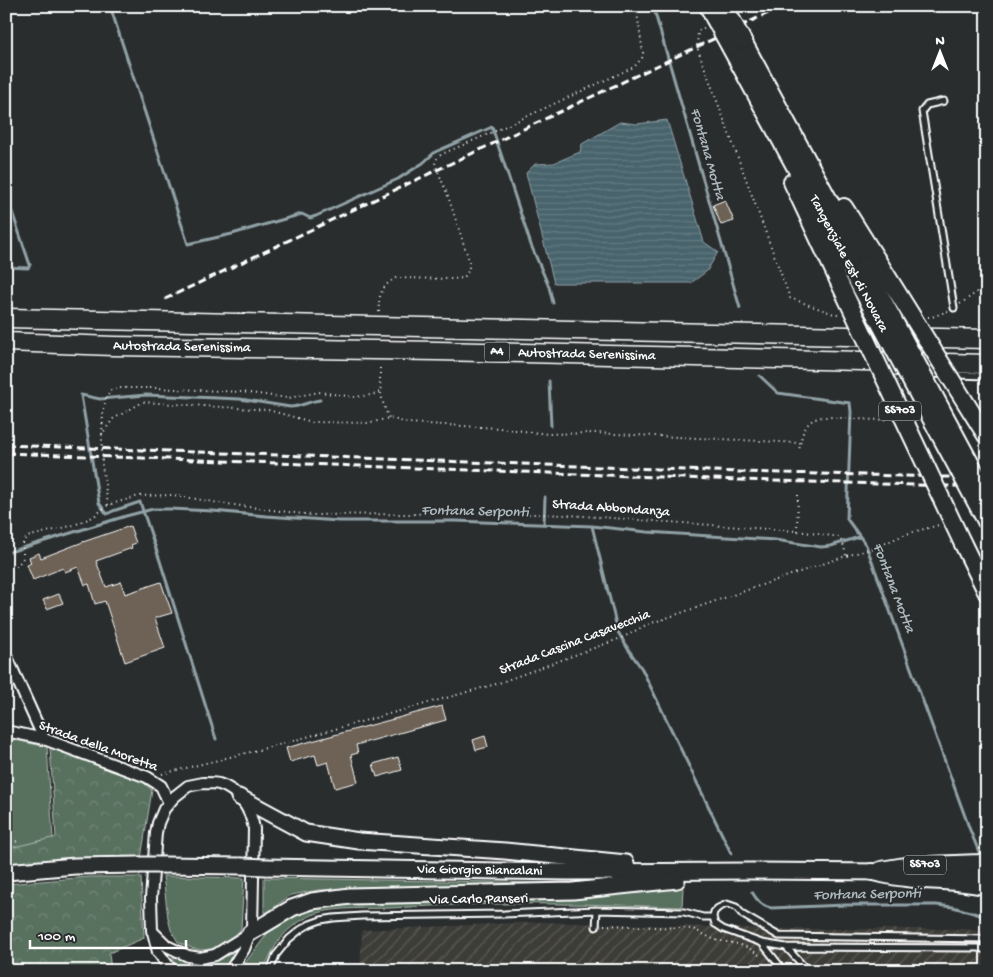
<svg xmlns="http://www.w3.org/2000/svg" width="993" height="977" font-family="'Gochi Hand',sans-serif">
  <defs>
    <pattern id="industrial-furrows" width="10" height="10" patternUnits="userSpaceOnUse" patternTransform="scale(1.25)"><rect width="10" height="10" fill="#3e3d39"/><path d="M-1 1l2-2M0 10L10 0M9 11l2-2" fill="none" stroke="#5b5a57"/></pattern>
    <pattern id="forest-crowns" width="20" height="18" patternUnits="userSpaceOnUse" patternTransform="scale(1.25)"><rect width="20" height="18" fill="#58715f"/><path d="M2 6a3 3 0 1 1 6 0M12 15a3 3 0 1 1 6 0" fill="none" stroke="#718677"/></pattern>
    <pattern id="water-rules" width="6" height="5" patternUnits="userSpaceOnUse" patternTransform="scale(1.25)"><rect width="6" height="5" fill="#48646c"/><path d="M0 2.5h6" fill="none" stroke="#637b82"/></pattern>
  </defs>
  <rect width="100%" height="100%" fill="#2a2d2e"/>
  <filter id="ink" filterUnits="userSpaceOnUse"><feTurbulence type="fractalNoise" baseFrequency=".02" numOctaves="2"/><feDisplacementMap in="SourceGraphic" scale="10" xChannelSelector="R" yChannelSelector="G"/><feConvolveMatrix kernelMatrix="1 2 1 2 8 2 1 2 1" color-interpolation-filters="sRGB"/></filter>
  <g filter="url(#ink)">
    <path fill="url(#industrial-furrows)" d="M 538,922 L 781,929 L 963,929 L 987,932 L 987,971 L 360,971 L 362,930 Z"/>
    <path fill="#58715f" stroke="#acb8af" d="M 6,738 L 47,747 L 53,839 L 6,849 Z
      M 163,876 L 244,878 L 241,928 L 236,937 L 224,944 L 215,948 L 203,950 L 194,949 L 178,942 L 171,930 L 168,918 Z
      M 264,878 L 554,883 L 319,890 L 291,895 L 264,915 Z
      M 683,888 L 682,907 C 641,906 599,904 557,904 C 502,903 446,905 390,908 C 367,909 328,906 308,917 C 282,930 274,946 263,971 L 239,971 L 267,934 L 280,922 L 307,909 L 343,903 Z
      M 232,953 L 234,956 L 225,971 L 181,971 L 173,960 L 173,957 L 175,957 C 200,968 208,965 232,953 Z"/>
    <path fill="url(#forest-crowns)" stroke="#acb8af" d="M 50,748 L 144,783 L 152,790 L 141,858 L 68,860 L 6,864 L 6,849 L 56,837 Z
      M 89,877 L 141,877 L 144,938 L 109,953 L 111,971 L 6,971 L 6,884 Z"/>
    <path fill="url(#water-rules)" stroke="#91a2a7" d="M 667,120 L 704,242 L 718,252 L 707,271 L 691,283 L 554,283 L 526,173 L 535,164 L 554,163 L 580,152 L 582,144 L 620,122 L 637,124 Z"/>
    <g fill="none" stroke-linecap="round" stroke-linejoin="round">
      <path stroke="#91a2a7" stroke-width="3" d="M 110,6 L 188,244 L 232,234 L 302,214 L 310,218 L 316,216 L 398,179 L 423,163 L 435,152 L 492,127 L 531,245 L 549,287 L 553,303
        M 653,6 L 740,308
        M 6,194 L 30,265 L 28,268 L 6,267
        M 760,376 L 778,393 L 850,403 L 851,412 L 847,519 L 866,545 L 970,830 L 981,857
        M 549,381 L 551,426
        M 544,524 L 545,497
        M 592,526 L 647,532 L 775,540 L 821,547 L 831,546 L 859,537
        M 6,553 L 126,516 L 153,509 L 170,509 L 213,511 L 266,516 L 339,521 L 455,521 L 592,526 L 618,632 L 628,649 L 642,669 L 731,853
        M 216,739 L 160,561 L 140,502 L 113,511 L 107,514 L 99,503 L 81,395 L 100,399 L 146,395 L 240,399 L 290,407 C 301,407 309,401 320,400
        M 752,892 C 756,899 762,907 771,908 L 845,905 L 936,905 L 953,907 L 987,917"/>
    </g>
    <path fill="#6d6254" stroke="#fff" d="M 725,200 L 734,221 L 721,225 L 713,205 Z
      M 130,526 L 136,543 L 131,545 L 132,548 L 96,561 L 106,587 L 121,582 L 125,594 L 161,582 L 172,613 L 155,618 L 165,648 L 125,662 L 105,601 L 95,604 L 89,584 L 85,585 L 78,567 L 65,572 L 63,568 L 33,580 L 27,565 L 31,563 L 29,557 L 39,553 L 41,558 L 83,542 Z
      M 59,594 L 63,603 L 47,609 L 43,600 Z
      M 442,706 L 446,720 L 356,745 L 358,753 L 351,755 L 358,782 L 335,788 L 328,762 L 318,765 L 315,755 L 290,762 L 286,748 Z
      M 485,736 L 488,747 L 476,750 L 473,740 Z
      M 398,757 L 402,770 L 377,777 L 373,764 Z"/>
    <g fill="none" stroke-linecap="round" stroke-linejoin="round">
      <defs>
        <path id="service" d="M 944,101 L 927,105 L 922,111 L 954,308
          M 884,371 L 903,373
          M 927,374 L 987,376
          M 596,927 L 597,910
          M 987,939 L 779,936 L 743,915 L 736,907 L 727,904 L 718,908 L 714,912 L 713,917 L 715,924 L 717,925 L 723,929 L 762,943 L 786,947 L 978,948 L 987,950
          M 762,943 L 784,971
          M 786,947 L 808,971
          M 270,971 L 276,955 L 289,939 L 300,930 L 310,924 L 321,920 L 333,918 L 362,916 L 504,914 L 597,910 L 684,912 L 703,917 L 713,917"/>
        <path id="minor" d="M 6,655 L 44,739
          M 6,731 L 44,739 L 147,777 L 161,786 L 169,803
          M 203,783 C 208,783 214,783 219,784 C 239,790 251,810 254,829 L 252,928 L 250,933 L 215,955 L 200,958 L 188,956 L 167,946 L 152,931 L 151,898 L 156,833 L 158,823 L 164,809 L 174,797 L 188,786 Z
          M 153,932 L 158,952 L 172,971
          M 230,971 L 244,949 L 250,933"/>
        <g id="primary">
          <path d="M 239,797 L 306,833 L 359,841 L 505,851 L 626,863"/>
          <path d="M 164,865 L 241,866"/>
          <path id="s1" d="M 266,867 L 568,872 L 752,871 L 885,872"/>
          <path d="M 6,872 L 75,866 L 139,865"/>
          <path d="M 925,872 L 954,873 L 987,871"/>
          <path d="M 250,933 L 292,908 L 312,901 L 350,896 L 573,891 L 677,880"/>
        </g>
        <path id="trunk" d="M 708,6 L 714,18
          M 743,41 L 864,265
          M 730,47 L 853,273
          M 792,182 L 838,280
          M 844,207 L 876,258
          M 962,542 L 987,593
          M 881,870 L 905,866 L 980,863 L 987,861
          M 872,872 C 883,874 894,877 906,878 C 933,882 961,880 987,887"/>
        <g id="motorway">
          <path d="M 6,318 L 987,339"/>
          <path id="s2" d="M 6,342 L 113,346 L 437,351 L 987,364"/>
        </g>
      </defs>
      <use href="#service" stroke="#fff" stroke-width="9"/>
      <use href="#minor" stroke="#fff" stroke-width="14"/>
      <use href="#primary" stroke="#fff" stroke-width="19"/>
      <use href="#trunk" stroke="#fff" stroke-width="20"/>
      <use href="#motorway" stroke="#fff" stroke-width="21"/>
      <path stroke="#fff" stroke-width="2" stroke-dasharray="1 4" stroke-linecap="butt" d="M 740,11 L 749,6
        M 704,28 L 698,31 L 697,47 L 790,298 L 834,314 L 839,314
        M 960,304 L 987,285
        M 379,312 C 378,296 381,286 396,278 L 452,279 L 463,278 L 467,274 L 469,267 L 469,260 L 448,196 L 435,164 C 436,159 438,157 442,154 L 493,132 L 634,67 L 642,58 L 643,53 L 636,6
        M 928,317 L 932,317 L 948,311
        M 380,368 C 380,389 380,399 389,418
        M 102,434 C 103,419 102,402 111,390 L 120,388 L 155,388 L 242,392 L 288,398 L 319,392 L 354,397 L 372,395 L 380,392
        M 799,453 C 800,441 803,424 815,419 C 823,415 834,418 843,418 C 859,419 874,421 890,419
        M 108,505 L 102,465 L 102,434 L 113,419 L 143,402 L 268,410 L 312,422 L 370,423 L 389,418 L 408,423 L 500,428 L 547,434 L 596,433 L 800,443
        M 797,531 L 798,495
        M 6,567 L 17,566 L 23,558 L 23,543 L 27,537 L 74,525 L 93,517 L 108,505 L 139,496 L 173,495 L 219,503 L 311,515 L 497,513 L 569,515 L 797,531 L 839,537 L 844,546 L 846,556
        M 162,774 L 278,745 L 496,684 L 624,637 L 646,625 L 846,556 L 874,548 L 906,534 L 939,525
        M 6,843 L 19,841
        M 604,925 L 681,928 L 693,929 L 715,940 L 738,944 L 749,948 L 762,957"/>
      <use href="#service" stroke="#2a2d2e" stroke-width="5"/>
      <use href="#minor" stroke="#2a2d2e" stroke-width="10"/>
      <use href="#primary" stroke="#2a2d2e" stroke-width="15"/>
      <use href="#trunk" stroke="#2a2d2e" stroke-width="16"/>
      <use href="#motorway" stroke="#2a2d2e" stroke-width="18"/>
      <path stroke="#fff" stroke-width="3" stroke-dasharray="8 4" stroke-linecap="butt" d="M 165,299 L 783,6
        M 6,374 L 9,373
        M 6,445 L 739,472 L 987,478
        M 6,453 L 740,480 L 987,487"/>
      <defs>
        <path id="primary-bridge" d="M 139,865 L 164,865
          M 241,866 L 266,867"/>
        <path id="trunk-bridge" d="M 727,11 L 743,41
          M 714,18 L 730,47
          M 876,258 L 987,437
          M 864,265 L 987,494
          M 853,273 L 987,523
          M 838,280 L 962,542"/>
      </defs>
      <use href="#primary-bridge" stroke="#fff" stroke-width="19" stroke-linecap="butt"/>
      <use href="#trunk-bridge" stroke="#fff" stroke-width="20" stroke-linecap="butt"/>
      <use href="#primary-bridge" stroke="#2a2d2e" stroke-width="15"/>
      <use href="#trunk-bridge" stroke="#2a2d2e" stroke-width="16"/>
    </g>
  </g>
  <g text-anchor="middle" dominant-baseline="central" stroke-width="4" stroke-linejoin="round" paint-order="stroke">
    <g fill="#2a2d2e" stroke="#bfc0c0" stroke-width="1">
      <rect x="484.5" y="342.5" width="25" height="19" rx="4"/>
      <rect x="879" y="401.5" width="42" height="19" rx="4"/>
      <rect x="904" y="855.5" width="42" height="19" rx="4"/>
    </g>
    <g font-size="12" font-weight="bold" fill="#fff">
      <text x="497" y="352">A4</text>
      <text x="900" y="411">SS703</text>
      <text x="925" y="865">SS703</text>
    </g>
    <g font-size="14" fill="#fff" stroke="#2a2d2e">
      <text transform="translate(848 264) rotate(62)">Tangenziale Est di Novara</text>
      <text stroke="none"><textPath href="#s2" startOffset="176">Autostrada Serenissima</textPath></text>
      <text stroke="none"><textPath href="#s2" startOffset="581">Autostrada Serenissima</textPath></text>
      <text transform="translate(611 509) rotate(4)">Strada Abbondanza</text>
      <text transform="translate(575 643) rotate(-21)">Strada Cascina Casavecchia</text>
      <text transform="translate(98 747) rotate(20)">Strada della Moretta</text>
      <text stroke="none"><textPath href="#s1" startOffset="214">Via Giorgio Biancalani</textPath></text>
      <text transform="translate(479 900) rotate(-1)">Via Carlo Panseri</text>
    </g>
    <g font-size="15" font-style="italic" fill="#adb9bd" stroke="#2a2d2e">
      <text transform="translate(707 154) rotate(74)">Fontana Motta</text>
      <text transform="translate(475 512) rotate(1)">Fontana Serponti</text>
      <text transform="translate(893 588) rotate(69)">Fontana Motta</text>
      <text transform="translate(867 895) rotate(-1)">Fontana Serponti</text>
    </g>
  </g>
  <rect width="993" height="977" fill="none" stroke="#2a2d2e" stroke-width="25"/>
  <rect x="12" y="12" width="968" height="952" fill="none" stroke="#fff" stroke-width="2" filter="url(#ink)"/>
  <g transform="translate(940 52)" stroke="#2a2d2e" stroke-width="4" paint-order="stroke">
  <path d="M0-4L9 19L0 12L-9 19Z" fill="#ffffff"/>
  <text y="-8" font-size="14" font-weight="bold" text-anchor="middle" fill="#ffffff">N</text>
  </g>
  <path d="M30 940v8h156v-8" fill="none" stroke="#ffffff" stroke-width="2.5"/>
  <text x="38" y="940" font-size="15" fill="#ffffff" stroke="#2a2d2e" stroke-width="4" paint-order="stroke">100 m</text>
</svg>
